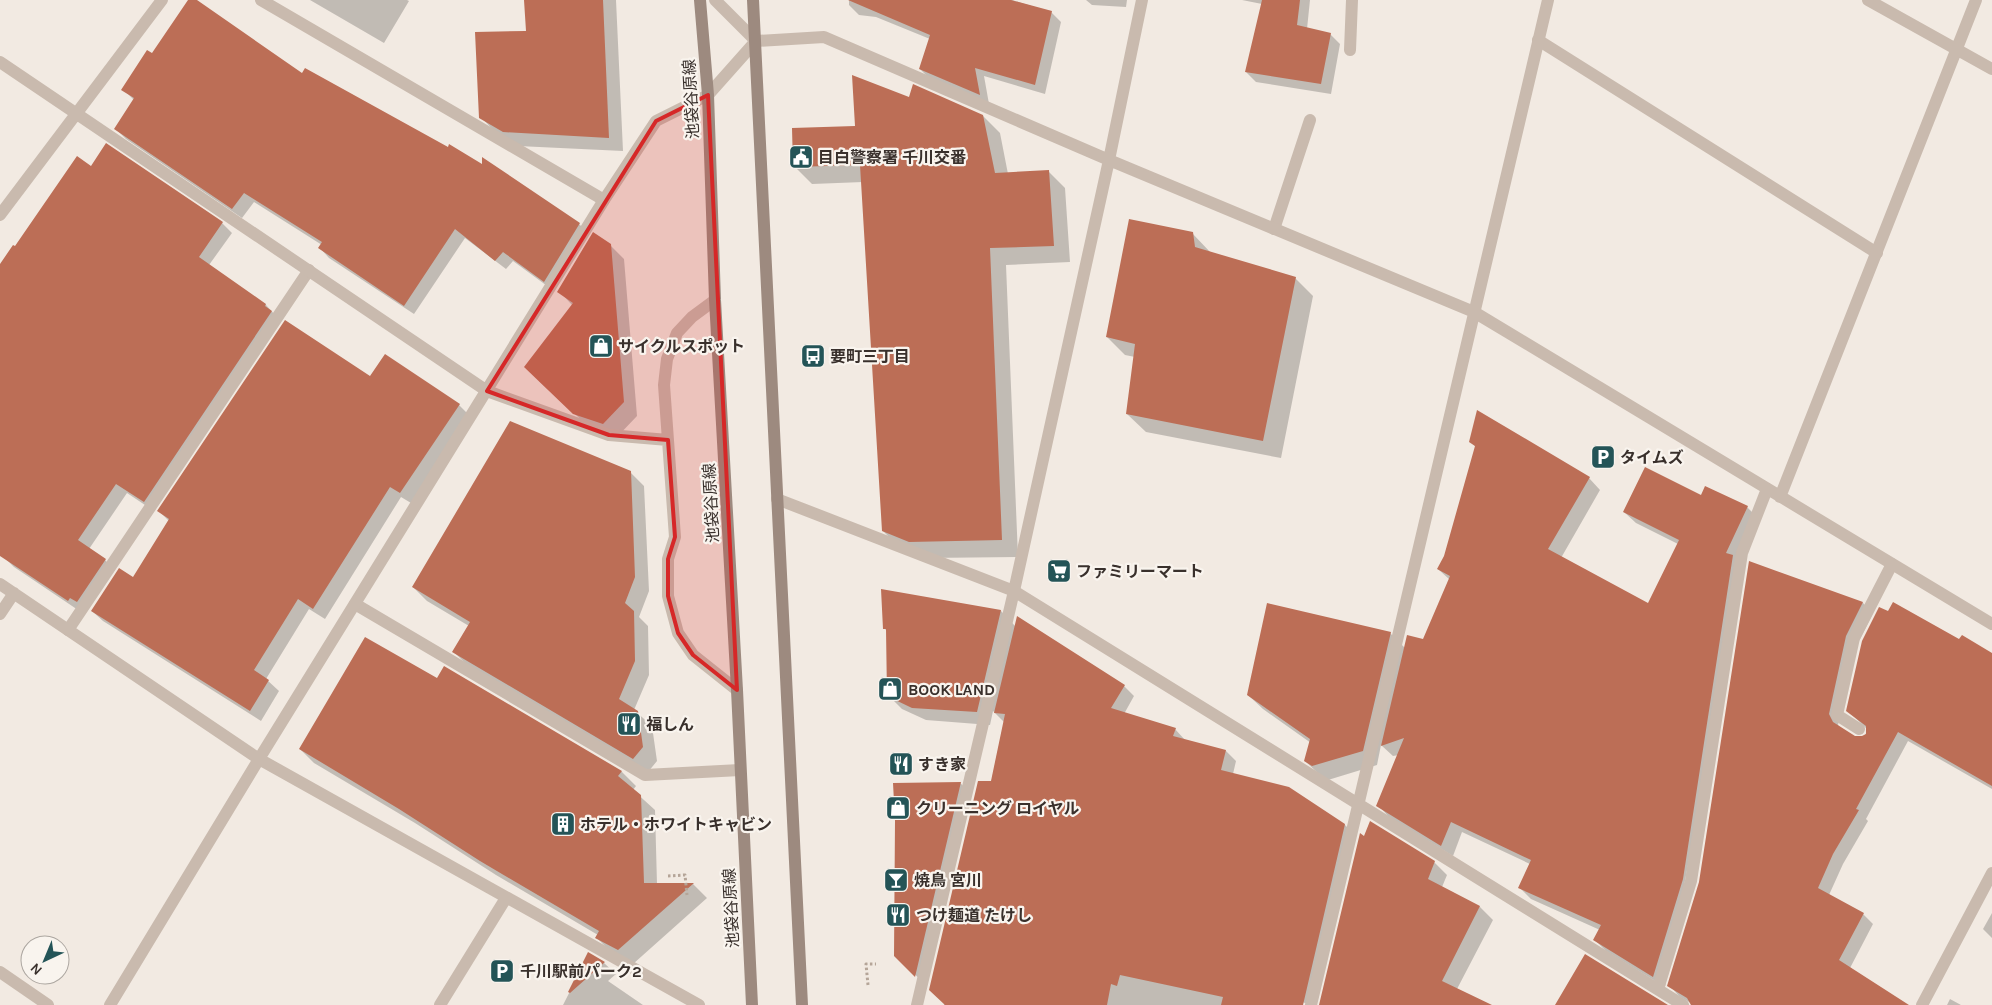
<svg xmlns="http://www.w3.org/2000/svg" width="1992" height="1005" font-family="Karla,'Noto Sans JP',sans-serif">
  <rect width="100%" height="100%" fill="#f2eae2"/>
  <path fill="#0003" d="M 190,0 L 195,0 L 303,75 L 483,166 L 483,159 L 579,224 L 589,234 L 554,291 L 513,261 L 506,269 L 465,238 L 414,314 L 329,258 L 320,248 L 322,245 L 254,202 L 242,218 L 126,139 L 116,129 L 134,100 L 123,89 L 152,55 Z
    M 310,0 L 407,0 L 409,1 L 384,43 Z
    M 525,0 L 616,0 L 623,151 L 518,146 L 495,132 L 481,117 L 527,32 Z
    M 849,0 L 1012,0 L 1051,12 L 1061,22 L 1045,94 L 984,76 L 989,104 L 930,79 L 920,69 L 930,39 L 876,17 L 859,15 L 849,5 Z
    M 1086,0 L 1127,0 L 1126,7 L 1092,5 Z
    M 1242,0 L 1310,0 L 1307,29 L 1330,34 L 1340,44 L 1331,94 L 1256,82 L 1246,72 L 1262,4 Z
    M 910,99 L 983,116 L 1000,133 L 1008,174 L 1048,171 L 1065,188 L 1070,262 L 1006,265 L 1018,557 L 927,558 L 900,548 L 883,531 L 863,182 L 812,184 L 795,167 L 856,127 Z
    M 106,145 L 222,223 L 232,233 L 209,265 L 266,305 L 275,315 L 154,511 L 127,493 L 89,549 L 105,560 L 115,570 L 78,610 L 14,567 L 4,557 L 0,543 L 0,268 L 91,168 Z
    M 1192,233 L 1211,253 L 1295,278 L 1313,296 L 1281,458 L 1146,432 L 1127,414 L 1135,357 L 1125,355 L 1107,337 Z
    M 610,245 L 624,259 L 637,416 L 617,437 L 589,427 L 539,381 L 573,306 L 559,291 Z
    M 385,356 L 459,405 L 470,416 L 411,503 L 401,497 L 325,619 L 309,609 L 266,679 L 279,691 L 261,721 L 103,621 L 92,611 L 133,579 L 169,521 L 159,511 L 370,378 Z
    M 1471,442 L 1589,478 L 1600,490 L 1561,558 L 1648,605 L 1678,544 L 1636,523 L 1624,512 L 1701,496 L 1706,487 L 1747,507 L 1759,519 L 1738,562 L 1744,568 L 1665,987 L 1606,951 L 1594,939 L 1600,930 L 1531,899 L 1520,888 L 1530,864 L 1462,832 L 1453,856 L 1389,817 L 1378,805 L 1399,755 L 1393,756 L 1381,745 L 1377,765 L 1328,780 L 1320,775 L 1305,761 L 1311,743 L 1263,709 L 1248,695 L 1390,633 L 1405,648 L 1424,641 L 1450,580 L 1438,569 L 1445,556 L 1476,447 Z
    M 630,472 L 644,486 L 649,591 L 639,617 L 648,626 L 649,675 L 634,710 L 652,726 L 657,761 L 648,772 L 468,666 L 454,652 L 469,626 L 427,601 L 413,587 Z
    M 1750,563 L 1863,603 L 1873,613 L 1856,647 L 1838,725 L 1840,728 L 1855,737 L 1863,738 L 1868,730 L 1848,711 L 1960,641 L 1992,654 L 1992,789 L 1908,741 L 1866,819 L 1868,821 L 1843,864 L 1829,895 L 1863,914 L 1873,924 L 1850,968 L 1907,1005 L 1694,1005 L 1679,996 L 1669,985 L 1700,883 Z
    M 1001,611 L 1015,626 L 1124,686 L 1134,696 L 1124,714 L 1175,729 L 1185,740 L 1226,751 L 1236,761 L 1233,774 L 1345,825 L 1355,835 L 1311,1005 L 1293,999 L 1292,1005 L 944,1005 L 1004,722 L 993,711 L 990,725 L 926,720 L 902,709 L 888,695 L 887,631 L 884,628 Z
    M 444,668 L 622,772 L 636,786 L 633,790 L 655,810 L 657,884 L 693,884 L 707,898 L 633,964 L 611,952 L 597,938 L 598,935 L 496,875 L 415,823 L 314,763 L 300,749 L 437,680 Z
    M 960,783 L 968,790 L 923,982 L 895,956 Z
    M 1434,862 L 1447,875 L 1442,887 L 1480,907 L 1493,920 L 1457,989 L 1490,1005 L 1325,1005 Z
    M 1992,913 L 1992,938 L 1983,929 Z
    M 589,954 L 604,963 L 616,974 L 608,981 L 643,1005 L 563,1005 Z
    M 1950,999 L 1961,1005 L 1947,1005 Z"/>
  <path fill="#bc6e56" d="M 188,0 L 197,0 L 302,73 L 305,68 L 448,147 L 449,144 L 482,164 L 482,157 L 580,223 L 544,282 L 503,252 L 495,261 L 455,229 L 404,306 L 318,248 L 322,242 L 244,193 L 232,209 L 114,129 L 134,98 L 121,90 L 147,50 L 152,53 Z
    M 524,0 L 603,0 L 609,138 L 503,132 L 479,118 L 475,32 L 526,31 Z
    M 848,0 L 1011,0 L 1052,11 L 1035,85 L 975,68 L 980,95 L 919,69 L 930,35 Z
    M 1262,0 L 1300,0 L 1297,25 L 1331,33 L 1321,84 L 1245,72 Z
    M 852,75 L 909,97 L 913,84 L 983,115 L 995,173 L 1049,170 L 1054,246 L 990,248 L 1002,540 L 909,542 L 882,531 L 860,165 L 793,167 L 792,128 L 855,126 Z
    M 106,143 L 223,222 L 199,257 L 266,304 L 265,306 L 272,311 L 144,502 L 116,484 L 78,540 L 106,559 L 77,602 L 70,598 L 68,601 L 0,556 L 0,264 L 13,245 L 15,246 L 77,156 L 91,166 Z
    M 1129,219 L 1193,232 L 1195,247 L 1296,277 L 1263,441 L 1126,414 L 1135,344 L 1106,337 Z
    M 593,232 L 611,244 L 624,402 L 603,424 L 573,414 L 524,367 L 573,303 L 557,292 Z
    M 285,320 L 370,376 L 385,354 L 460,404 L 400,493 L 390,487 L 313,609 L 298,599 L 254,670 L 269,680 L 250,711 L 91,611 L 119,568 L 133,577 L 169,519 L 157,511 Z
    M 1477,410 L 1590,477 L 1548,549 L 1648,603 L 1679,540 L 1623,512 L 1645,467 L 1701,495 L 1705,486 L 1748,506 L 1726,553 L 1733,555 L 1683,879 L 1653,977 L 1593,940 L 1601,925 L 1518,888 L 1531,860 L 1451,822 L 1441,846 L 1376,806 L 1404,738 L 1381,746 L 1407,635 L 1423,639 L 1450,576 L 1437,569 L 1444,556 L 1475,446 L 1469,442 Z
    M 510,421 L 631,471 L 635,577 L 625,603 L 634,611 L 635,661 L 619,699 L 638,711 L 643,747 L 633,759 L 452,652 L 470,622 L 412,587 Z
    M 1749,561 L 1863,602 L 1846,636 L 1829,714 L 1833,722 L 1855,736 L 1862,736 L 1866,734 L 1866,726 L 1846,711 L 1862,641 L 1879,607 L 1888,611 L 1893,602 L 1959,639 L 1962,635 L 1992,653 L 1992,786 L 1898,732 L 1856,809 L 1859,810 L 1833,854 L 1818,888 L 1864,913 L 1839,960 L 1909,1005 L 1691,1005 L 1687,998 L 1667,986 L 1699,882 Z
    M 881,589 L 1001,610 L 977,712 L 912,708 L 887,696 L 886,629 L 883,629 Z
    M 1267,603 L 1391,632 L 1363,751 L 1312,766 L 1304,761 L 1310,739 L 1247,695 Z
    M 1017,616 L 1125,685 L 1111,708 L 1176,728 L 1173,736 L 1226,750 L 1221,770 L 1289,787 L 1345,824 L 1303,1005 L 1221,1005 L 1223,997 L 1120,975 L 1117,986 L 1111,984 L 1107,1005 L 945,1005 L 929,990 L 978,781 L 991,781 L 1005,714 L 994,713 Z
    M 365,637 L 437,678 L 444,666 L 622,771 L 618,776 L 641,795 L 644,883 L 694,883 L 618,950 L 595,938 L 599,931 L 480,861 L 399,809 L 299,749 Z
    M 961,782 L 915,977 L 894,956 L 895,821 L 893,783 Z
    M 1370,821 L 1435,861 L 1428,879 L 1480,906 L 1442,981 L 1492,1005 L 1319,1005 L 1360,833 L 1364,836 Z
    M 588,952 L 605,962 L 570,993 L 568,992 Z
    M 1585,954 L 1668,1005 L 1555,1005 Z"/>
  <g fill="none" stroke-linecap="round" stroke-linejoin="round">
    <path stroke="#b5a598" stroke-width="3" stroke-dasharray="2.5 2.5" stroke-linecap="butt" d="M 668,876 L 685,875 L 687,895
      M 868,985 L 866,964 L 876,964"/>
    <path stroke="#c9baae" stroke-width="12" d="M 261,0 L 604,200
      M 1538,40 L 1877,253
      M 1350,50 L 1352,0
      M 1274,229 L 1310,120
      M 355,604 L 645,775 L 740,770
      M 68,630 L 309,270
      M 1859,729 L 1837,715 L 1854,638 L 1892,564"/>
    <path stroke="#c9baae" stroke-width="12" d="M 715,0 L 756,41 L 824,37 L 1109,160 L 1474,312 L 1992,624
      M 1868,0 L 1992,69
      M 0,62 L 487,391 L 609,435 L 668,440
      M 0,215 L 162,0
      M 715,300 L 692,317 L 677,333 L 667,359 L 664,385 L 675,537 L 668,559 L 668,596 L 678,633 L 693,655 L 737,690
      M 1780,497 L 1976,0
      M 777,499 L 1014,591 L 1683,1005
      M 0,584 L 259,759 L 699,1005
      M 0,614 L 14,593
      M 0,972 L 48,1005
      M 1658,989 L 1691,881 L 1742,553 L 1767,489
      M 110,1005 L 259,759 L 604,200 L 656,121 L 708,95 L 756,41
      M 440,1005 L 506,898
      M 917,1005 L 1014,591 L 1109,160 L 1142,0
      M 1311,1005 L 1548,0
      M 1922,1005 L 1992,873"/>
    <path stroke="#9d8a7f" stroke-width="12" d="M 700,0 L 708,95 L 715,300 L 737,690 L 752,1005
      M 753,0 L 802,1005"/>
  </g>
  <path fill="#d62828" fill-opacity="0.2" stroke="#d62828" stroke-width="4" stroke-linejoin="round" d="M 708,95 L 737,690 L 693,655 L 678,633 L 668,596 L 668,559 L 675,537 L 668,440 L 609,435 L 487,391 L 656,121 Z"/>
  <defs>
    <symbol id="civic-square" viewBox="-11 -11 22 22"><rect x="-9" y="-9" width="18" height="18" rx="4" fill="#245457" stroke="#f9f4ee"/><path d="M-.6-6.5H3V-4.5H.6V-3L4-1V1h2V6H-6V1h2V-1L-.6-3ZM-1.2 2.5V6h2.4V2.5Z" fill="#fff"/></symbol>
    <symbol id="shop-square" viewBox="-11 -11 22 22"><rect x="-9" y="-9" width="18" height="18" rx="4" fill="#245457" stroke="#f9f4ee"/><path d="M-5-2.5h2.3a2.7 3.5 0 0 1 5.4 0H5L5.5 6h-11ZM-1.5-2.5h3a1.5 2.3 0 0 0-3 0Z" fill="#fff"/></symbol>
    <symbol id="bus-square" viewBox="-11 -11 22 22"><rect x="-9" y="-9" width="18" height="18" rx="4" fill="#245457" stroke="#f9f4ee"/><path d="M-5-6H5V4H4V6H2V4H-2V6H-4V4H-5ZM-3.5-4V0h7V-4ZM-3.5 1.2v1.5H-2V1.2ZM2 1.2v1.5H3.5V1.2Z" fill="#fff"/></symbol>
    <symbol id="parking-square" viewBox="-11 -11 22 22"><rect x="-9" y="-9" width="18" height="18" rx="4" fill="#245457" stroke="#f9f4ee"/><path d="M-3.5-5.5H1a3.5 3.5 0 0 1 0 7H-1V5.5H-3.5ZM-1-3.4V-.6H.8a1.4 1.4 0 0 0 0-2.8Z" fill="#fff"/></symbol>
    <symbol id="supermarket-square" viewBox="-11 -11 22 22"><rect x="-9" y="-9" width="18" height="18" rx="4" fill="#245457" stroke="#f9f4ee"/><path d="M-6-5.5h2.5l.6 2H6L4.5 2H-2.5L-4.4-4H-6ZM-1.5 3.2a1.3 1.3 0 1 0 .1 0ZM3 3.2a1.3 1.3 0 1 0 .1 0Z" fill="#fff"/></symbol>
    <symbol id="restaurant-square" viewBox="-11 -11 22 22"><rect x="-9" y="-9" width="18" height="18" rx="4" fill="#245457" stroke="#f9f4ee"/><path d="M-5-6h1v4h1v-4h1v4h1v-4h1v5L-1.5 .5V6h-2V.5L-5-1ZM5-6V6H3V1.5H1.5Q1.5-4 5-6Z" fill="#fff"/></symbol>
    <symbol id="building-square" viewBox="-11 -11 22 22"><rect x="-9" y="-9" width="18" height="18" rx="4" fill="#245457" stroke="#f9f4ee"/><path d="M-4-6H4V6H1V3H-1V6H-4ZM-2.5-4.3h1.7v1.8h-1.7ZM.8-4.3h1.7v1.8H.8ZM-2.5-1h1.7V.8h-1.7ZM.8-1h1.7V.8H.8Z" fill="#fff"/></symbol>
    <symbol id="bar-square" viewBox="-11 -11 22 22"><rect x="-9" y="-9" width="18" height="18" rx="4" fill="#245457" stroke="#f9f4ee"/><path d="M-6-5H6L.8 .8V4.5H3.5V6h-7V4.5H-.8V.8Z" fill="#fff"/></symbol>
  </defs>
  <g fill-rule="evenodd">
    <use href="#civic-square" x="787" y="143" width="28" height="28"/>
    <use href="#shop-square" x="587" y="332" width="28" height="28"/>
    <use href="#bus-square" x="799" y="342" width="28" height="28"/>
    <use href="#parking-square" x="1589" y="443" width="28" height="28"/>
    <use href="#supermarket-square" x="1045" y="557" width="28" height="28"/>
    <use href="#shop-square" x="876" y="675" width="28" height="28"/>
    <use href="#restaurant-square" x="615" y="710" width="28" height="28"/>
    <use href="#restaurant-square" x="887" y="750" width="28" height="28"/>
    <use href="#shop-square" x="884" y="794" width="28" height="28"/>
    <use href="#building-square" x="549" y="810" width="28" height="28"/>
    <use href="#bar-square" x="882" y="866" width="28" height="28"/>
    <use href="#restaurant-square" x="884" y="901" width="28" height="28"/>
    <use href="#parking-square" x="488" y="957" width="28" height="28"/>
  </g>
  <g text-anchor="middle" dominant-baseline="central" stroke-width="4.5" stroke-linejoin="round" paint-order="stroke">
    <g font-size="16" fill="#39302c" stroke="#f9f4ee">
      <text transform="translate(691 99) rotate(-93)">池袋谷原線</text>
      <text transform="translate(711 503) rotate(-93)">池袋谷原線</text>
      <text transform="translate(731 908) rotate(-93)">池袋谷原線</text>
    </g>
    <g font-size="16" font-weight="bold" fill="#39302c" stroke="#f9f4ee" text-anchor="start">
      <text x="818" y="157">目白警察署 千川交番</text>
      <text x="618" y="346">サイクルスポット</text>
      <text x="830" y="356">要町三丁目</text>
      <text x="1620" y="457">タイムズ</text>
      <text x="1076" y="571">ファミリーマート</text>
      <text x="908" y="689">BOOK LAND</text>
      <text x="646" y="724">福しん</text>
      <text x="918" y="764">すき家</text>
      <text x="916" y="808">クリーニング ロイヤル</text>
      <text x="580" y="824">ホテル・ホワイトキャビン</text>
      <text x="914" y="880">焼鳥 宮川</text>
      <text x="916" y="915">つけ麺道 たけし</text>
      <text x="520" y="971">千川駅前パーク2</text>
    </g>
  </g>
  <g transform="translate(45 960) rotate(224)"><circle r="24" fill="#f9f4ee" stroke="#aca6a0"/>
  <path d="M0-4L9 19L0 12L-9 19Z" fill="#245457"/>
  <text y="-8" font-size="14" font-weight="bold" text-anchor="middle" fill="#39302c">N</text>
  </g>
</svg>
